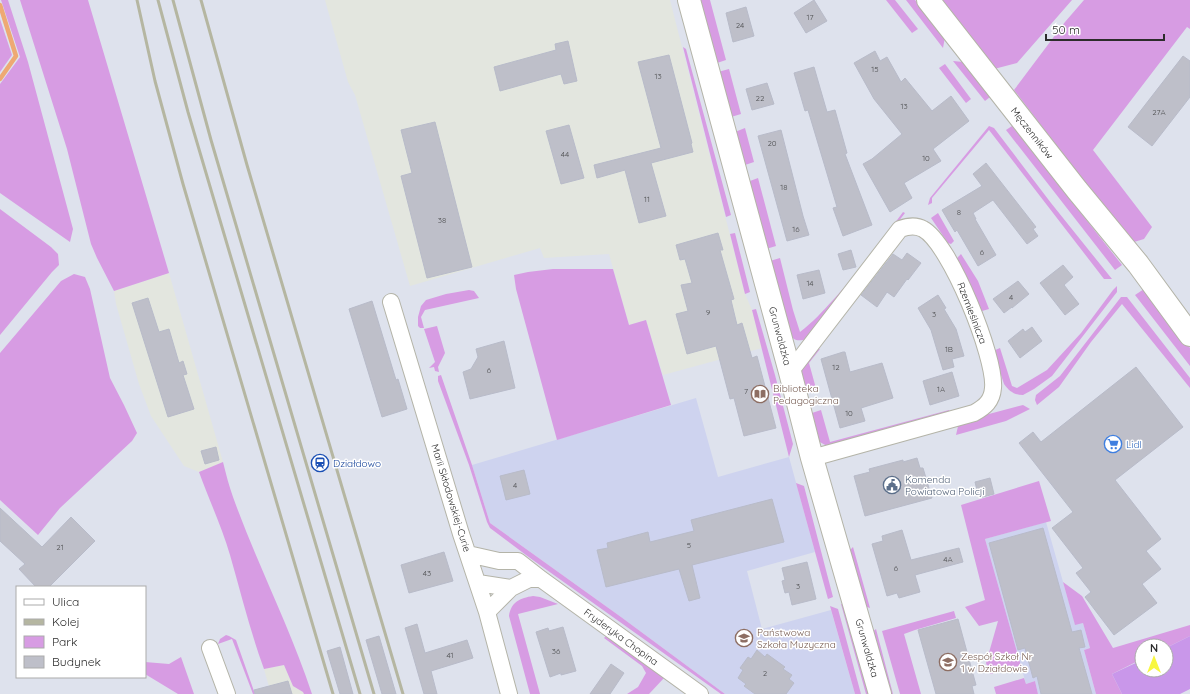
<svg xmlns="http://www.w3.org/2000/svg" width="1190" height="694" font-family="Quicksand,sans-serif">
  <rect width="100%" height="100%" fill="#dee2ed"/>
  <path fill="#e3e6df" d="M 325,0 L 670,0 L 745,294 L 752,310 L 762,348 L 663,375 L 646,320 L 629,325 L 609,254 L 544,258 L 540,248 L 410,286 L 355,95 L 348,82 Z
    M 169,273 L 223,462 L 199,472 L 184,466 L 151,416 L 139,384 L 116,304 L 114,291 Z
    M 284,665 L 293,686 L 303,692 L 304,694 L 271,694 L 264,669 Z"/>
  <path fill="#ced3ef" d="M 696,398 L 718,477 L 789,457 L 815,552 L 747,571 L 762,629 L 831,610 L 855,694 L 725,694 L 621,617 L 490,523 L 472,465 Z
    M 1046,522 L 1075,624 L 1083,623 L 1090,648 L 1084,650 L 1096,694 L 1038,694 L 1035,681 L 1026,684 L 985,539 Z"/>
  <path fill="#d79ce3" d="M 1,0 L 8,0 L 28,62 L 73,229 L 70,242 L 0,193 L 0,84 L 20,57 Z
    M 20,0 L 88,0 L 169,273 L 114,291 L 97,258 L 91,244 L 67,149 Z
    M 698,0 L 710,0 L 726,60 L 717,63 Z
    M 886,0 L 895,0 L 918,29 L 912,33 Z
    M 906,0 L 915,0 L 945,37 L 943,48 Z
    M 941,0 L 1072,0 L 1017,63 L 994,69 Z
    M 1084,0 L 1190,0 L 1190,29 L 1187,27 L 1093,150 L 1152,227 L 1144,239 L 1134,242 L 1108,213 L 1014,90 L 1065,22 Z
    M 0,19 L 12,55 L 0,72 Z
    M 683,47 L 686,49 L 731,215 L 726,217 Z
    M 953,61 L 963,62 L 990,97 L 985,101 Z
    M 945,64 L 971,99 L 966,103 L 939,68 Z
    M 729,69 L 741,114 L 731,117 L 718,72 Z
    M 989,126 L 994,128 L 1051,203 L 1112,279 L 1104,279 L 989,130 L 932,198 L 932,203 L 928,205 L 930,198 Z
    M 1012,126 L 1122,265 L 1115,270 L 1006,130 Z
    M 745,128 L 754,162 L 742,166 L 735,132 Z
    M 758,178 L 776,246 L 766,249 L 750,194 L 750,181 Z
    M 0,209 L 51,247 L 58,254 L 59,265 L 52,272 L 0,335 Z
    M 903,212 L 905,213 L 808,339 C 798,341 795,342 788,333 L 770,261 L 780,258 L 793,310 L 800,332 C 813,322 823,311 833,300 C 859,272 881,242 903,212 Z
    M 938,213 L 954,241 L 951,244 L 948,243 L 931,218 Z
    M 735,233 L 750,292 L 745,294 L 730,234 Z
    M 961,254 L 978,281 L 989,309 L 982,311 L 970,284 L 956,260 L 958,257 Z
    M 553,269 L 613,269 L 629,325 L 646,320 L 671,405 L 557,440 L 516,289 L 514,275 L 528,272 Z
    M 74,274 L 85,277 L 90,289 L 110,378 L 124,405 L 137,433 L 132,441 L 60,508 L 38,535 L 0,500 L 0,353 L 61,281 Z
    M 1117,286 L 1117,292 L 1052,376 L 1034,389 L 1023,395 C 1014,395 1009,391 1004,384 L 993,351 L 1000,348 L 1012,386 L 1017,388 L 1047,370 L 1081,333 L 1113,290 Z
    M 1144,289 L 1190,348 L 1190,366 L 1135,295 Z
    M 469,290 L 474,291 L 479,298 L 425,310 L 421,317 L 424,328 L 420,328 L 418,326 L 418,317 L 421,306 L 426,300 L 446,294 Z
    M 1121,297 L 1127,297 L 1190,378 L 1190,388 L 1122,304 L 1091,342 L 1059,387 L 1037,405 L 1035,400 L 1036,395 L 1060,376 Z
    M 756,309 L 775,375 L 793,444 L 789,457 L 752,310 Z
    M 437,326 L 445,353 L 438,367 L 439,372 L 435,371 L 434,367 L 429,368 L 435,362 L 424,329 Z
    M 820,349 L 809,363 L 817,392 L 810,393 C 792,381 804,363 812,350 Z
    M 441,375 L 472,465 L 490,523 L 621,617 L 725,694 L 721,694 L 530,558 L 490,528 L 487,522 L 469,465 L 438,381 L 438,376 Z
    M 1023,405 L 1030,409 L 1006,421 L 956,435 L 959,422 Z
    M 821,410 L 830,442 L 949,410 L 950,413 L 827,446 L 818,441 L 809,414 Z
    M 223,462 C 226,474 229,486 233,497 C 257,564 290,627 312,694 L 304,694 L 303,692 L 293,686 L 284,665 L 264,669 C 250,631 241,593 230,555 C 222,527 209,500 199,472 Z
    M 1039,481 L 1051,521 L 985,539 L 1021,666 L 990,674 L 986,663 L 998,621 L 979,626 L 965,607 L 985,600 L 961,505 Z
    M 796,483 L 804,486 L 833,597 L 828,599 Z
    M 853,547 L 870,608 L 864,606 L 848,552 Z
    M 1063,582 L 1082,596 L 1113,648 L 1190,625 L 1190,636 L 1166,648 L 1166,646 L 1142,646 L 1142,659 L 1112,674 L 1122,694 L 1096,694 L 1084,650 L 1090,648 L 1083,623 L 1075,625 Z
    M 533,596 L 540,597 L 558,604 L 518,614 L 540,694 L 530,694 L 509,616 C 511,602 520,598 533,596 Z
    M 841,604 L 845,605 L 870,694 L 866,694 Z
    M 830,606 L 838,609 L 861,694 L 855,694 Z
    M 954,611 L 956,618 L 915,630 L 904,634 L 921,694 L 900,694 L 882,631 Z
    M 876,629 L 893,694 L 888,694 L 871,633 Z
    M 226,635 L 229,636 L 236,640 L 255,694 L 253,694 L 232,639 L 218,644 L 220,639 Z
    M 606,636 L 664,678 L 649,694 L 627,694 L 638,687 L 646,673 L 642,666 L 604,638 Z
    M 181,657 L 194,694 L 178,694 L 145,674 L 145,662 L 169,664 Z
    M 1024,678 L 1026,684 L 1035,681 L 1038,694 L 996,694 L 994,687 Z"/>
  <path fill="#c997ea" d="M 1190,636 L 1190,689 L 1180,694 L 1122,694 L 1112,674 L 1142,660 L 1142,670 L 1166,670 L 1166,648 Z"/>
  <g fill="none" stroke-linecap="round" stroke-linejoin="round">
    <path stroke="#eea973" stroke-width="4.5" d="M 0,5 L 16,56 L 0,79"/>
  </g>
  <path fill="#bebfc9" stroke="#b8bbc9" d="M 814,0 L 827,21 L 806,33 L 794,13 Z
    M 746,7 L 754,36 L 733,42 L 726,13 Z
    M 568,41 L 577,81 L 564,84 L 561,74 L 500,91 L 494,67 L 556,50 L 555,44 Z
    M 875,51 L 880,61 L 887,57 L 901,82 L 905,78 L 932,111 L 951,96 L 969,121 L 933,149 L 941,161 L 904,183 L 912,198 L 890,212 L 863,164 L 872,159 L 902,134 L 874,99 L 854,63 Z
    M 669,55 L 692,143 L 691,144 L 693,152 L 651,163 L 666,216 L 639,223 L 625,170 L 597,178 L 594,165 L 661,148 L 638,62 Z
    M 1183,56 L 1190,61 L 1190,97 L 1152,146 L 1128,127 Z
    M 814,67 L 827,112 L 835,110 L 847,153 L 845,154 L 872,225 L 843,236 L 833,208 L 837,207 L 808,110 L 805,111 L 794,73 Z
    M 767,83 L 774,104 L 752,110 L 746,89 Z
    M 435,122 L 472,267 L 427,278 L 401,176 L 412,173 L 401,130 Z
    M 569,125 L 584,178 L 561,184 L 546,131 Z
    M 781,130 L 803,216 L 809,235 L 787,241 L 758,136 Z
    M 986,163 L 1036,227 L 1033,229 L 1038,236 L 1027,244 L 993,200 L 973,213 L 976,219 L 975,219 L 996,255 L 978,266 L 957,230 L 955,232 L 942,210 L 982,186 L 973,174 Z
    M 718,233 L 723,250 L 720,250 L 734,299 L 731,300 L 737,325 L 742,323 L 752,358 L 757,356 L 776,428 L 744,436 L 734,398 L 730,399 L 716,346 L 687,354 L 676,314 L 688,311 L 681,285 L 692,283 L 685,259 L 680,260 L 676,245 Z
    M 851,250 L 856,267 L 843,270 L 838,254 Z
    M 907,253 L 921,263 L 908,280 L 907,279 L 894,297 L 887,292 L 877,307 L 861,295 L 893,254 L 902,260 Z
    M 1063,265 L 1073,277 L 1064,285 L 1079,304 L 1065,315 L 1040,283 Z
    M 819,270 L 825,293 L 803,299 L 797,275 Z
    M 1018,281 L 1029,294 L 1012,308 L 1012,307 L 1004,313 L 993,299 Z
    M 938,295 L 946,308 L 944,309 L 956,329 L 964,356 L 952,359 L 954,367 L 943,370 L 931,330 L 918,308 Z
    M 148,298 L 159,332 L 169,329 L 179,363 L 183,361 L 187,374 L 183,375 L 194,409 L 168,417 L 132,303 Z
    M 372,301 L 396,380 L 398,379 L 407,409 L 382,417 L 349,309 Z
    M 1032,327 L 1042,341 L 1020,358 L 1008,341 L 1023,329 L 1025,332 Z
    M 504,341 L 515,388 L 470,399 L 463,372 L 471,369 L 478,357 L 476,349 Z
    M 843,352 L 845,352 L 850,372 L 882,363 L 893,398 L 861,408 L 865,421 L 840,428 L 821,359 Z
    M 1136,367 L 1183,427 L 1115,480 L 1161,539 L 1146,551 L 1161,569 L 1142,584 L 1157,603 L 1114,635 L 1085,597 L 1091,592 L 1076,573 L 1083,568 L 1052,528 L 1073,512 L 1019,443 L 1033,432 L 1041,442 Z
    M 952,372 L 959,396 L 930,405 L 923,381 Z
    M 216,447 L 219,460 L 205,464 L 201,451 Z
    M 917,458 L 920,468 L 923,468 L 932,498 L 865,516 L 854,476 L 870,472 L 869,469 L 903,460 L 903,462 Z
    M 524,470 L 530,494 L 506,500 L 500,476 Z
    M 990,478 L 994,494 L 979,498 L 975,482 Z
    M 772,499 L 784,542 L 692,565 L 700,598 L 689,601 L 679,569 L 606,587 L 597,550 L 608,548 L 607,543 L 648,532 L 650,542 L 694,531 L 691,520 Z
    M 0,508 L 42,547 L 71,517 L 95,541 L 49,587 L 36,587 L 19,569 L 25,564 L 0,541 Z
    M 1043,528 L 1072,632 L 1081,630 L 1085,647 L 1079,648 L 1092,694 L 1041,694 L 1037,676 L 1033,678 L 1025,648 L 1018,650 L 989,543 Z
    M 902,530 L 911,560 L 959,548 L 963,562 L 915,575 L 920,592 L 899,598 L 897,593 L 887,596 L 872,544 L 883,541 L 882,536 Z
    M 444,552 L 453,581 L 409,593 L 401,565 Z
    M 807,562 L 816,599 L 792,605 L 789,592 L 785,593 L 782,581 L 785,580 L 782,568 Z
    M 958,619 L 976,685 L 972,686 L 974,694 L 936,694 L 918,630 Z
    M 417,624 L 425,653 L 467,640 L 473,658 L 431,671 L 437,694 L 424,694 L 405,628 Z
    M 563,627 L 576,671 L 561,675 L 561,673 L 550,677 L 536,632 L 548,628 L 549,631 Z
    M 379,636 L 396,694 L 382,694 L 366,640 Z
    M 340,647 L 353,694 L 340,694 L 327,651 Z
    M 757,650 L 765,657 L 767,654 L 785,667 L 783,669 L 792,675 L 789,679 L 794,683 L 786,694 L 755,694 L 744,686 L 746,684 L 738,678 L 743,670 L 740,668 L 748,657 L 751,659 Z
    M 611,664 L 624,673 L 610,694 L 590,694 Z
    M 288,681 L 292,694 L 255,694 L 254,690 Z"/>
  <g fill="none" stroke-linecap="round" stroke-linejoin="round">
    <defs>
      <path id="street" d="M 391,302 L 461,534 L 487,612 L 509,694
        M 790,372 L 900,229 C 908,226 916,225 923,229 C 950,243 996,358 993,388 C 992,401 985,407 974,413 L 812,458
        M 468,554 L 499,561 L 518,561 L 541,579 L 700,694
        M 478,583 L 511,588
        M 487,612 L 511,588 L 529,579 L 541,579
        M 210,648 L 227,694"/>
      <path id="secondary" d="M 689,0 L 790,372 L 812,458 L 880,694
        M 928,0 L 1077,190 L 1138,264 L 1190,335"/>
    </defs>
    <use href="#street" stroke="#b4b4a8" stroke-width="18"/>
    <use href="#secondary" stroke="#b4b4a8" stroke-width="24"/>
    <use href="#street" stroke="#fff" stroke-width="16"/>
    <use href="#secondary" stroke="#fff" stroke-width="22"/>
    <path stroke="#b5b6a1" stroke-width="3" d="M 137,0 L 155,81 L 183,184 L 333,694
      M 158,0 L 188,112 L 360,694
      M 173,0 L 211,140 L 374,694
      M 201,0 L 247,165 L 403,694"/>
  </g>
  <defs>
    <symbol id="library-ring" viewBox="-11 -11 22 22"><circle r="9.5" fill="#fff" stroke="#8d6e63" stroke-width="1.5"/><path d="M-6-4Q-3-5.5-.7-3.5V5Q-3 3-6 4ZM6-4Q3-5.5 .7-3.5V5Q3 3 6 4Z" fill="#8d6e63"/></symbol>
    <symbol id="supermarket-ring" viewBox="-11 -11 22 22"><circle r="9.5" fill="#fff" stroke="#3f7fe0" stroke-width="1.5"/><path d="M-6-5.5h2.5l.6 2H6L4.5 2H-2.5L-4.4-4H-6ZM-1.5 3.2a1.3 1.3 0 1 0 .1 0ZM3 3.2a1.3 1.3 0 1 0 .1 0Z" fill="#3f7fe0"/></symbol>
    <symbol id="station-ring" viewBox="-11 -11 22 22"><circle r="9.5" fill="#fff" stroke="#1a4fb4" stroke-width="1.5"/><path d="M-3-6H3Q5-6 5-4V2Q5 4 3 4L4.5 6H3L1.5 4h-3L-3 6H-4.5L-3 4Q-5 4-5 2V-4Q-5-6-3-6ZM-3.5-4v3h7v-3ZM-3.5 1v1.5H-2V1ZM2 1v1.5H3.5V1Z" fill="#1a4fb4"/></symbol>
    <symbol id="civic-ring" viewBox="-11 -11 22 22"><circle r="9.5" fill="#fff" stroke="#5c6f8a" stroke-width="1.5"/><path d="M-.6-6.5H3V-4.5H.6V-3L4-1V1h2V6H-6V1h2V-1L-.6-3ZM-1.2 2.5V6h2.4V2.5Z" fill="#5c6f8a"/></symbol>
    <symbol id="school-ring" viewBox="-11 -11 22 22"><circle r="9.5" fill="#fff" stroke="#8d6e63" stroke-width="1.5"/><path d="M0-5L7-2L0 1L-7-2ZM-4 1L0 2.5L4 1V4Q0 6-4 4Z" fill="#8d6e63"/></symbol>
  </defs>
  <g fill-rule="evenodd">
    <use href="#library-ring" x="750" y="384" width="20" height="20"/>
    <use href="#supermarket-ring" x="1103" y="434" width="20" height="20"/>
    <use href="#station-ring" x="310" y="453" width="20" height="20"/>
    <use href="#civic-ring" x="882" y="475" width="20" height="20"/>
    <use href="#school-ring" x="734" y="628" width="20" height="20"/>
    <use href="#school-ring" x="938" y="652" width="20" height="20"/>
  </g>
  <g text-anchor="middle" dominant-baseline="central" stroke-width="3" stroke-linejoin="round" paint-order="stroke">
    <g font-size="8" fill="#505153">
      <text x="810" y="17">17</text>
      <text x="740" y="25">24</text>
      <text x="875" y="69">15</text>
      <text x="658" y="76">13</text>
      <text x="760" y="98">22</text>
      <text x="904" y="106">13</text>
      <text x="1159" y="112">27A</text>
      <text x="772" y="143">20</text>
      <text x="565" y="154">44</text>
      <text x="926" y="158">10</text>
      <text x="784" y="187">18</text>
      <text x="647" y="199">11</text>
      <text x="959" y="212">8</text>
      <text x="442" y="220">38</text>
      <text x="796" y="229">16</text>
      <text x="982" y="252">6</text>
      <text x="810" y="283">14</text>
      <text x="1011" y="297">4</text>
      <text x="708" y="312">9</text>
      <text x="934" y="314">3</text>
      <text x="949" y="349">1B</text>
      <text x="836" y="367">12</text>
      <text x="489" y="370">6</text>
      <text x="941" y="389">1A</text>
      <text x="746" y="391">7</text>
      <text x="849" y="413">10</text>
      <text x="515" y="485">4</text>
      <text x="689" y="545">5</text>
      <text x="60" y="547">21</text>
      <text x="948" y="559">4A</text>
      <text x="896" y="568">6</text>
      <text x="427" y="573">43</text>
      <text x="798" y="586">3</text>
      <text x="556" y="651">36</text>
      <text x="450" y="655">41</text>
      <text x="765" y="673">2</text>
    </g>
    <g font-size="10" fill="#2c2c2c" stroke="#fff">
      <text transform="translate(1032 133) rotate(52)">Męczenników</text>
      <text transform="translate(972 313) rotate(69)">Rzemieślnicza</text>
      <text transform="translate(780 336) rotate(75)">Grunwaldzka</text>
      <text transform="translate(451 498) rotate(73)">Marii Skłodowskiej-Curie</text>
      <text transform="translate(621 637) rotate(36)">Fryderyka Chopina</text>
      <text transform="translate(867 648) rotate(74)">Grunwaldzka</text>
    </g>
    <g font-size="10" fill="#785e54" stroke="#fff" text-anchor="start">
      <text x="773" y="388">Biblioteka<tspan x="773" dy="12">Pedagogiczna</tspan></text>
      <text x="757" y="632">Państwowa<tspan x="757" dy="12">Szkoła Muzyczna</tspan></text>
      <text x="961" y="656">Zespół Szkoł Nr<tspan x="961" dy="12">1 w Działdowie</tspan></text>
    </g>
    <g font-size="10" fill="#366cbe" stroke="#fff" text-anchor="start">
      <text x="1126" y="444">Lidl</text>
    </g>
    <g font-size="10" fill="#164399" stroke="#fff" text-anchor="start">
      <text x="333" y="463">Działdowo</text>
    </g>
    <g font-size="10" fill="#4e5e75" stroke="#fff" text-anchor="start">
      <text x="905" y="479">Komenda<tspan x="905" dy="12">Powiatowa Policji</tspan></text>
    </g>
  </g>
  <rect x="16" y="586" width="130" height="92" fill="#ffffff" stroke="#ababab"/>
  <rect x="24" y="599" width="20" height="6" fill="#ffffff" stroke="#ababab"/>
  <text x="52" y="606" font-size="12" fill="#2c2c2c">Ulica</text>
  <rect x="24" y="619" width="20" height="6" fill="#b5b6a1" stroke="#ababab"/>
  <text x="52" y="626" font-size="12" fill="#2c2c2c">Kolej</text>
  <rect x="24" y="636" width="20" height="12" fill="#d79ce3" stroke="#ababab"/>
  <text x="52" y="646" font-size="12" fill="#2c2c2c">Park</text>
  <rect x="24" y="656" width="20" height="12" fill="#bebfc9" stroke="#ababab"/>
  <text x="52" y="666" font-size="12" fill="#2c2c2c">Budynek</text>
  <g transform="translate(1154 658)"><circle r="19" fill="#ffffff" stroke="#ababab"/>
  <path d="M0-3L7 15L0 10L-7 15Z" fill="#f8f740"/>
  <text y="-6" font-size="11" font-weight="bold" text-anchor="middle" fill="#2c2c2c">N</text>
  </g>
  <path d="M1046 34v6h118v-6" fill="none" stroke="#2c2c2c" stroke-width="2"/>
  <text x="1052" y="34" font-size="12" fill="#2c2c2c" stroke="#ffffff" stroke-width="3" paint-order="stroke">50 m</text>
</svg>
